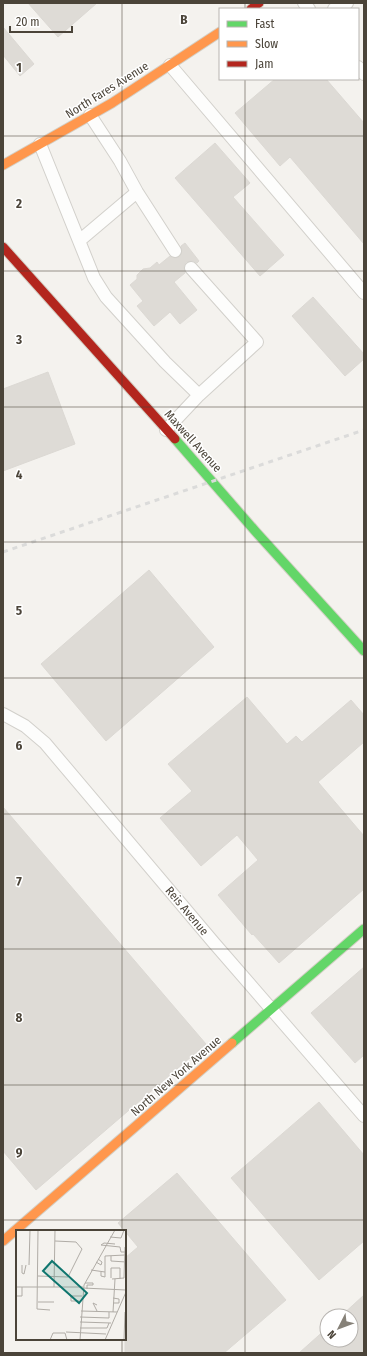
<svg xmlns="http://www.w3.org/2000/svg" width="367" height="1356" font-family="'Fira Sans Condensed',sans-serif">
  <rect width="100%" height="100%" fill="#f4f2ee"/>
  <path fill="#dedbd6" stroke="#dcd9d4" d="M 28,3 L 97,3 L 58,37 Z
    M 3,27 L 34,64 L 20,76 L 3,55 Z
    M 275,79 L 326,79 L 364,123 L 364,244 L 290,157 L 280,166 L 235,113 Z
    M 215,143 L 250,183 L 233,197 L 284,255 L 260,276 L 175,178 Z
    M 185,243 L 199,261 L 197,263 L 193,261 L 186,262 L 184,266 L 185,273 L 174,282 L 197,310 L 180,324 L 170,312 L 154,326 L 137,306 L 143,301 L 130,285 L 137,279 L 137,275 L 143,269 L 150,268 L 157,262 L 159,265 L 170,256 L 175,258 L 179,257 L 182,251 L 181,246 Z
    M 313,297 L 364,354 L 364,359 L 345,376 L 292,316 Z
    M 48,372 L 75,444 L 3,471 L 3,389 Z
    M 149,570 L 214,647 L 106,741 L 41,664 Z
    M 247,697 L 287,744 L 296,736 L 302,742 L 351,700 L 364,715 L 364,742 L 318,782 L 364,836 L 364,889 L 279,963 L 253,934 L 252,935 L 218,895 L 258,860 L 237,835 L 201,866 L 160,818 L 192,791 L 168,764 Z
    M 3,807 L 206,1044 L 36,1190 L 3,1151 Z
    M 364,967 L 364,1055 L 355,1063 L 311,1013 Z
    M 319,1102 L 364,1155 L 364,1241 L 319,1280 L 231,1178 Z
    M 177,1173 L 286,1300 L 224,1353 L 125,1353 L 125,1258 L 138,1247 L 118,1223 Z
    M 364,1295 L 364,1353 L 299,1353 L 327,1328 L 327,1340 L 351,1340 L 351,1316 L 341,1316 Z"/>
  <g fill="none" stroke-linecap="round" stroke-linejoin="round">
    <defs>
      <path id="lane" d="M 304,3 L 309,9
        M 334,9 L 347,3
        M 170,65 L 364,293
        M 358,67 L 364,74
        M 90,115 L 120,161 L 137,192 L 175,251
        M 40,144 L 94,278 L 106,297 L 165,362 L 199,395 L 257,342 L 191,268
        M 79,241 L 137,192
        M 166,430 L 199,395
        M 3,714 L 25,726 L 45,743 L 214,943 L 364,1116"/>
      <path id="fast" d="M 175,439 L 256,532 L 364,651
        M 232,1043 L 364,929"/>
      <path id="slow" d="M 3,165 L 112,103 L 220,32
        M 3,1241 L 232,1043"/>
      <path id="jam" d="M 251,9 L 259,3
        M 3,247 L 175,439"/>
    </defs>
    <use href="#lane" stroke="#d2d0cb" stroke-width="14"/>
    <use href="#fast" stroke="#d3cfc5" stroke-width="11"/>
    <use href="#slow" stroke="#d3cfc5" stroke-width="11"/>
    <use href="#jam" stroke="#d3cfc5" stroke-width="11"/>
    <use href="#lane" stroke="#fdfdfc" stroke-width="12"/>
    <use href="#fast" stroke="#63d668" stroke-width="9"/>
    <use href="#slow" stroke="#ff974d" stroke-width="9"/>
    <use href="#jam" stroke="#b3261e" stroke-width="9"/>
    <path stroke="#dbdbda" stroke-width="3" stroke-dasharray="5 5" stroke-linecap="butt" d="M 3,552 L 364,430"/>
  </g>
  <path fill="none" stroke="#4b4439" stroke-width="1" stroke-opacity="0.55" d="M 122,3 L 122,1231M 245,3 L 245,9M 245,79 L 245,1353M 3,136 L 364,136M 3,271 L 364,271M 3,407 L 364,407M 3,542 L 364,542M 3,678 L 364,678M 3,814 L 364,814M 3,949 L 364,949M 3,1085 L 364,1085M 3,1220 L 364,1220M 122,1339 L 122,1353"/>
  <g text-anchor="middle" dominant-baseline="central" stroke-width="3" stroke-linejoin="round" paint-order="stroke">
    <g font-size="12" fill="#4b4439" stroke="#fff">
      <text transform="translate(107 90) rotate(-32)">North Fares Avenue</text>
      <text transform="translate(193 441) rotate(48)">Maxwell Avenue</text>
      <text transform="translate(187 911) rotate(50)">Reis Avenue</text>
      <text transform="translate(176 1076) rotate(-41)">North New York Avenue</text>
    </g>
  </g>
  <g transform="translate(16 1230)">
    <rect width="110" height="110" fill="#f4f2ee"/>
    <path fill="none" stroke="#b0aca6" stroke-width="1" d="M 22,0 L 21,79 L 34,80M 94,7 L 105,8 L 108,0M 99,14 L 88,13 L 85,15 L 104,17 L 105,22 L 109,22M 0,25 L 0,0M 95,26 L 95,31 L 110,32M 80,32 L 85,35 L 86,32 L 82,29M 6,35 L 6,43 L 8,44 L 10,35M 13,35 L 14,0M 75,40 L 89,42 L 89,26 L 109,25M 85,42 L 85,46 L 89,47 L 89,42M 22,46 L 52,47 L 66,19 L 60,12 L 39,11M 95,48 L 95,38 L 104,38 L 104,49M 96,49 L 108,48 L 109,17M 69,53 L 77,53 L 77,55 L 71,55 L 71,59M 0,57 L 67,57M 38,57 L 39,0M 67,58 L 110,60M 0,66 L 6,66 L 6,57M 63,71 L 55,71 L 55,66 L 66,66M 22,72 L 38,72M 97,73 L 103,73 L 103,69 L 97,68M 65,81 L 101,82M 81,81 L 77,73 L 81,75M 97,82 L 99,49M 64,87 L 93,88 L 93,82M 64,92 L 95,93M 64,98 L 91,98 L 93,93M 50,102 L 90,104M 34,110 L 37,103 L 49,103 L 51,110M 64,110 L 68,55 L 99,0M 89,110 L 110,62M 108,110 L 109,82"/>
    <path fill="#0f766e" fill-opacity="0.15" stroke="#0f766e" stroke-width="2" d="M 36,31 L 71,63 L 63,73 L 27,41 Z"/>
    <rect width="110" height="110" fill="none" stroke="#4b4439" stroke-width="2"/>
  </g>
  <g font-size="13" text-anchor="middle" font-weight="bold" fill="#4b4439" stroke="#fff" stroke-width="3" stroke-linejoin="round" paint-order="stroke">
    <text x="184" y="24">B</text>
    <text x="19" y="72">1</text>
    <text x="19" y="208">2</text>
    <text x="19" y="344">3</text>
    <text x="19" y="479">4</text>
    <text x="19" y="615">5</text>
    <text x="19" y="750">6</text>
    <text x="19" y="886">7</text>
    <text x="19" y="1022">8</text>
    <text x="19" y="1157">9</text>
  </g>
  <rect width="367" height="1356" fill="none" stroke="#4b4439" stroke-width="8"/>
  <rect x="219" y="8" width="140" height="72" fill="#ffffff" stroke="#b7b4b0"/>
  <rect x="227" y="21" width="20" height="6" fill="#63d668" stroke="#b7b4b0"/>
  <text x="255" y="28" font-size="12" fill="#4b4439">Fast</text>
  <rect x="227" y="41" width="20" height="6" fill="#ff974d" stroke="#b7b4b0"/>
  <text x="255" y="48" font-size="12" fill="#4b4439">Slow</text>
  <rect x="227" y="61" width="20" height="6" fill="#b3261e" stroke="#b7b4b0"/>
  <text x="255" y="68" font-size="12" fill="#4b4439">Jam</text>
  <g transform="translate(339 1328) rotate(228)"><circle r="19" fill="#ffffff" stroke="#b7b4b0"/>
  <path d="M0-3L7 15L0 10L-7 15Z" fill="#868178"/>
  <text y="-6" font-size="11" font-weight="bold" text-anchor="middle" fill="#4b4439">N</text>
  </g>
  <path d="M10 26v6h62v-6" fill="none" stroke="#4b4439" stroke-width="2"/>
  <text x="16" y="26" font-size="12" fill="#4b4439" stroke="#ffffff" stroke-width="3" paint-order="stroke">20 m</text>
</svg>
